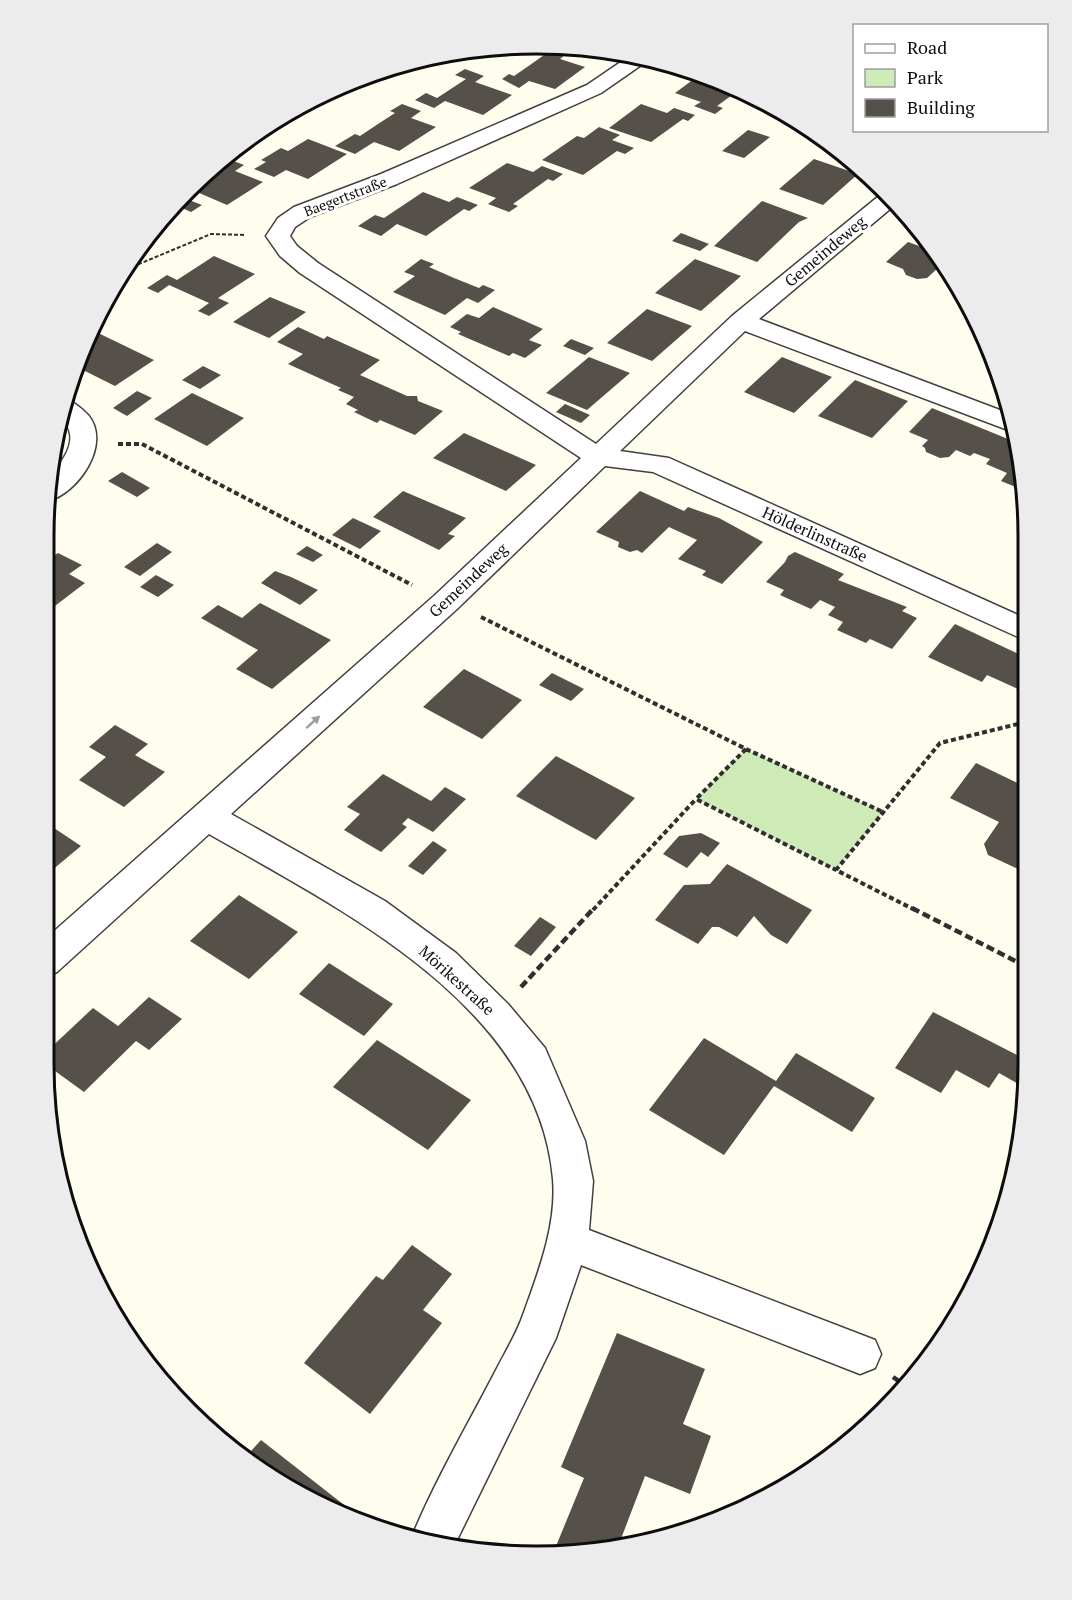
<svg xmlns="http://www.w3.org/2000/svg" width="1072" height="1600" font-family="'PT Serif',serif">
  <rect width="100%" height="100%" fill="#fffdee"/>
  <path fill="#cdeab7" d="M 746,749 L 883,812 L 836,870 L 696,799 Z"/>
  <path fill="#56504a" d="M 560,46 L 601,48 L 619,52 L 608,60 L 581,52 L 575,57 L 566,54 L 560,59 L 585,67 L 555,89 L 529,81 L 519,88 L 502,79 L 509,74 L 514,76 L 530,65 L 544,55 L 539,53 L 547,48 L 555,50 Z
    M 465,69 L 484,76 L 475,82 L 512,95 L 483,115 L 445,101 L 434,108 L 415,100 L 426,93 L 437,98 L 466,79 L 455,75 Z
    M 702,73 L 739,90 L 717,106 L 723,108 L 715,114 L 694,106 L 701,102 L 675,93 Z
    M 324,92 L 332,99 L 302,109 L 299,106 Z
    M 402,104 L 421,111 L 411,118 L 436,127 L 399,151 L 374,142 L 355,154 L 335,146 L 355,134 L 360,136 L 378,124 L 395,113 L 390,111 Z
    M 641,104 L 667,113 L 674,108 L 695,115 L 688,121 L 683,119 L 651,142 L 609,128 Z
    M 599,127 L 620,135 L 612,140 L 634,148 L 625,154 L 617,151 L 583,175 L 542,160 L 577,136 L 584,138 Z
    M 748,130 L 770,137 L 744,158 L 722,151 Z
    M 308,139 L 347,154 L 308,179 L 286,170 L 274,177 L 254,169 L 266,162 L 261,160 L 281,148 L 288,151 Z
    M 223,157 L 244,165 L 235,171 L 263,182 L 227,205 L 190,189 Z
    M 814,159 L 858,174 L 823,205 L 779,189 Z
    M 507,163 L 533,172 L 542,166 L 563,174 L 553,181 L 548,179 L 513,204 L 518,206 L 509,212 L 488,204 L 496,198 L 469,188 Z
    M 423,192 L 449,202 L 457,197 L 478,205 L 469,211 L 464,209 L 426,236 L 397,224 L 381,236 L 358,226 L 375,215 L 384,218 Z
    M 181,197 L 202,205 L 191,212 L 173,204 Z
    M 762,201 L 808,218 L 799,222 L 757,262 L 714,246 Z
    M 681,233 L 709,244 L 700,251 L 672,241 Z
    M 908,242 L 936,252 L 949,272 L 938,268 L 927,278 L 917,279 L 906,275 L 903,269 L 886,262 Z
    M 214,256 L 255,274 L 218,298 L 229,303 L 209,316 L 198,311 L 209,303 L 169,285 L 158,293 L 147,288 L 167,275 L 177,280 Z
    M 421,259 L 434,264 L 429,267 L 454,278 L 479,288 L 483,285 L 495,290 L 478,303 L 467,298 L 445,315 L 393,292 L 415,276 L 404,272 Z
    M 695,259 L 741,276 L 701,311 L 655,293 Z
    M 270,297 L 306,312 L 269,338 L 233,322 Z
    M 493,307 L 543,329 L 529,340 L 542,345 L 525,358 L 513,353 L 509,356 L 458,334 L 461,332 L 450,327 L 467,314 L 479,318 Z
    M 647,309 L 692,326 L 652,361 L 607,343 Z
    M 298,327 L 324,339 L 327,336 L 380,360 L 360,375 L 407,396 L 417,396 L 418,401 L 443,411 L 415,435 L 380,420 L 377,423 L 354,412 L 358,410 L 346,404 L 354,397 L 338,390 L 341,388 L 288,364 L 303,354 L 277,342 Z
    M 94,331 L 123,345 L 154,360 L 115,386 L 79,368 L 89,334 Z
    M 571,339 L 594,348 L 585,355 L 563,346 Z
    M 589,357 L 630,373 L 587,410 L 546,393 Z
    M 782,357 L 832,377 L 794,413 L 744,392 Z
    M 203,366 L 221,375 L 200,389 L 182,380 Z
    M 855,380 L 908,401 L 872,438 L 818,416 Z
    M 137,391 L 152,398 L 127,416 L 113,408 Z
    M 192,393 L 244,418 L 207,446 L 154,419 Z
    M 565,404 L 590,415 L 581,423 L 556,412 Z
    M 932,408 L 1008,439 L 1011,435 L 1016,437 L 1025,491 L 1001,481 L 1007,473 L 986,464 L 990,459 L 974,453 L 970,456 L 956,450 L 949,457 L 940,458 L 926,452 L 925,448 L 922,446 L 928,440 L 909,432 Z
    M 464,433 L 536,465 L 506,491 L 433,458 Z
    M 122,472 L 150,488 L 137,497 L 108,481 Z
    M 403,491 L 466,518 L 448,534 L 455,536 L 439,550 L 373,517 Z
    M 640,491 L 684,511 L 688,507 L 719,518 L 763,542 L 722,584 L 702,575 L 706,571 L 678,559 L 697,540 L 669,527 L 642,553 L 637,550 L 630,552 L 618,547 L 619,542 L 596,532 Z
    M 353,518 L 381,531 L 360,549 L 332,535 Z
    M 157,543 L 172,552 L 140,576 L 124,567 Z
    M 307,546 L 323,555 L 313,562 L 296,554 Z
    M 795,552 L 844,574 L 838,580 L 907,607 L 902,611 L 917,618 L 892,649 L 870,639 L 866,643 L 837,630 L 843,622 L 828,615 L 835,607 L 820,600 L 811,609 L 780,595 L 784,590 L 766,582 L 785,562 L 788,556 Z
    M 58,553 L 82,565 L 69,574 L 85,583 L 47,612 L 47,560 Z
    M 275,571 L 291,577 L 318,590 L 300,605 L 261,583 Z
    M 156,575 L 174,585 L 158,597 L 140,587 Z
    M 260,603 L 331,640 L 272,689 L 236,669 L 258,650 L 201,618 L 218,605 L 242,618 Z
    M 955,624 L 1027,658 L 1027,677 L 1018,689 L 987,675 L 982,682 L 928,657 Z
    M 464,669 L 522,700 L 482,739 L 423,707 Z
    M 552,673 L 584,689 L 571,701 L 539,685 Z
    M 115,725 L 148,744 L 135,755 L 165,772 L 124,807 L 79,780 L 106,757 L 89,747 Z
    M 556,756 L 635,798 L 596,840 L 516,796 Z
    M 976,763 L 1026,787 L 1026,858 L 1018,869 L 988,855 L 984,844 L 999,822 L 950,798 Z
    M 383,774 L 431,801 L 445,787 L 466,799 L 433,832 L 408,818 L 402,824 L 407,827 L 381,852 L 344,830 L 360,814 L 347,807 Z
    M 45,822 L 81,846 L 45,876 Z
    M 701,833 L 720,843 L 708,857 L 701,852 L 687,868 L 663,854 L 679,836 Z
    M 433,841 L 447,850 L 423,875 L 408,866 Z
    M 727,864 L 812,910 L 787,944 L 771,935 L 754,916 L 737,937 L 719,927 L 712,927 L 698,944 L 655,920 L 684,885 L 710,884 Z
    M 239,895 L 298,932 L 249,979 L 190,941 Z
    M 540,917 L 556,927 L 531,956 L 514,946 Z
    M 329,963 L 393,1004 L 364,1036 L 299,994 Z
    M 149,997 L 182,1019 L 149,1050 L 136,1041 L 84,1092 L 44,1063 L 44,1054 L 93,1008 L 118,1026 Z
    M 933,1012 L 1025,1059 L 1024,1087 L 999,1073 L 989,1088 L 956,1070 L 941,1093 L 895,1068 Z
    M 704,1038 L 776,1081 L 796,1053 L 875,1098 L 852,1132 L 774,1086 L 724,1155 L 649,1110 Z
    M 377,1040 L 471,1100 L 428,1150 L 333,1087 Z
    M 412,1245 L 452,1274 L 423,1310 L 442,1323 L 370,1414 L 304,1363 L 376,1276 L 383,1280 Z
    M 617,1333 L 705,1369 L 683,1424 L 711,1436 L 690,1494 L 645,1476 L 619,1544 L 554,1551 L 584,1478 L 561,1467 Z
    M 261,1440 L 348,1508 L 342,1516 L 244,1459 Z"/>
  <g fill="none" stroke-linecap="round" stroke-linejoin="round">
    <defs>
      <path id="minor" d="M 631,55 L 650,59 L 601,93 L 397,184 L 310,217 L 295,227 L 290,236 L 297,246 L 318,263 L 596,444 L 732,316 L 885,191 L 896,204 L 759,319 L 1013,415 L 1016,433 L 745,331 L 620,451 L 669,458 L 1027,619 L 1027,641 L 653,472 L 605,466 L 457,609 L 231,814 L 385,901 L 456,953 L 508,1004 L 545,1048 L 585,1141 L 593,1181 L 589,1230 L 875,1340 L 881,1354 L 875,1368 L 860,1374 L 581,1265 L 556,1338 L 455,1544 L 413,1534 C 436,1479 467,1426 495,1372 C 504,1354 516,1335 523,1315 C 538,1273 557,1225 553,1179 C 538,1006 342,910 209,834 L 57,972 L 44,977 L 44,940 L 435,595 L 581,458 L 300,273 L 280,256 L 266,236 L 278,218 L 294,207 L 381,174 L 587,85 Z
        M 69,401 C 77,404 82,409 88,415 C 112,443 79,493 48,501 L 48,477 C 62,463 81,439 63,421 Z"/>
    </defs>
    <use href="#minor" stroke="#404040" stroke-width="3"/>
    <path stroke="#2f2f2f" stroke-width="2" stroke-dasharray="4 2" stroke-linecap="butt" d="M 127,269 L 211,234 L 245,235"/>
    <path stroke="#2f2f2f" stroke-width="4" stroke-dasharray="5 3" stroke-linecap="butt" d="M 118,444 L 142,444 L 412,585
      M 481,617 L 746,749 L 883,812
      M 746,749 L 696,799 L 836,870
      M 593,910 L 696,799
      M 915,910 L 836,870 L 940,743 L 1026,722"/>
    <path stroke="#2f2f2f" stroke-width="4.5" stroke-dasharray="8 4" stroke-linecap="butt" d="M 912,908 L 1025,966
      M 521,987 L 594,908
      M 893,1377 L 907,1387"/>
    <use href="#minor" fill="#fff" fill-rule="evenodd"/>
  </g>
  <defs><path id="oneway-solid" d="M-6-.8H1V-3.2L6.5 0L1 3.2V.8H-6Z" transform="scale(1.5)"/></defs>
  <use fill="#9e9e9e" href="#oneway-solid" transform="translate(313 722) rotate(-42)"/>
  <g text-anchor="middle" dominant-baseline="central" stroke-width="6" stroke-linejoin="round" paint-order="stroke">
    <g font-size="14" fill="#0d0d0d" stroke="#fff">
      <text transform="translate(345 196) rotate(-21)">Baegertstraße</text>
    </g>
    <g font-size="16" fill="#0d0d0d" stroke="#fff">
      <text transform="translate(825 251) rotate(-40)">Gemeindeweg</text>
      <text transform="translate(815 534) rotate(24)">Hölderlinstraße</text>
      <text transform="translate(468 580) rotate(-43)">Gemeindeweg</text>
      <text transform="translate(457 980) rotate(42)">Mörikestraße</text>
    </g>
  </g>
  <path d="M0 0H1072V1600H0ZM536 54H536A482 482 0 0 1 1018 536V1064A482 482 0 0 1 536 1546H536A482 482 0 0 1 54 1064V536A482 482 0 0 1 536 54Z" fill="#ececec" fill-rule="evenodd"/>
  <path fill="none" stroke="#0d0d0d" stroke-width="3" d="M536 54H536A482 482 0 0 1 1018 536V1064A482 482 0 0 1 536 1546H536A482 482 0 0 1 54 1064V536A482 482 0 0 1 536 54Z"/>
  <rect x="853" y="24" width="195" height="108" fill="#ffffff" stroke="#9e9e9e" stroke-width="1.5"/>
  <rect x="865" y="44" width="30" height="9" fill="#ffffff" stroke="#9e9e9e" stroke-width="1.5"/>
  <text x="907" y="54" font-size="18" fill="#0d0d0d">Road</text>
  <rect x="865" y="69" width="30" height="18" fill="#cdeab7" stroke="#9e9e9e" stroke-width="1.5"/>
  <text x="907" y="84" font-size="18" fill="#0d0d0d">Park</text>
  <rect x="865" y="99" width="30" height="18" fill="#56504a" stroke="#9e9e9e" stroke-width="1.5"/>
  <text x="907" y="114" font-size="18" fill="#0d0d0d">Building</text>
</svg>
